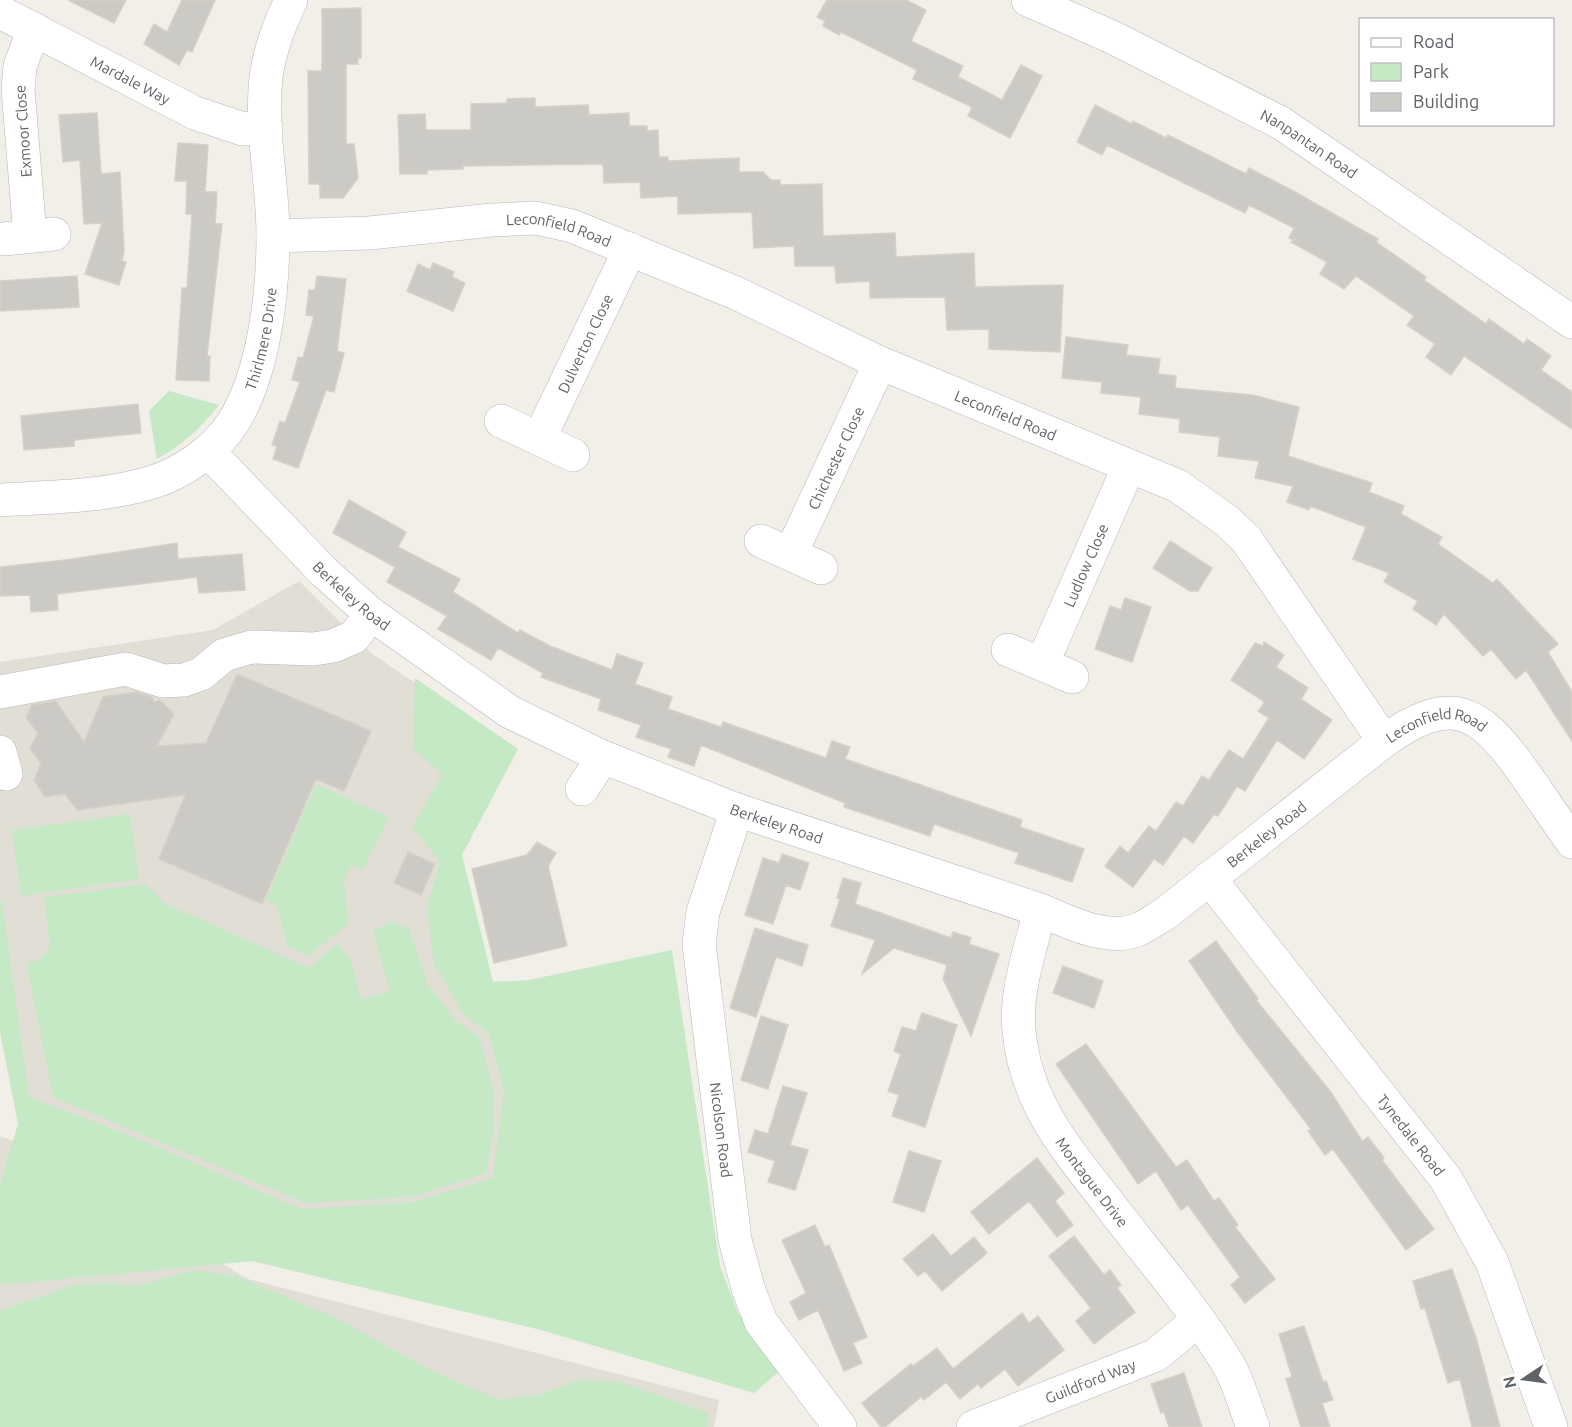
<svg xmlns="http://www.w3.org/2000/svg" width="1572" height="1427" font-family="Ubuntu,sans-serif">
  <rect width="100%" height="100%" fill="#f1efe8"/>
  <path fill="#e1ded6" d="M 299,581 L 371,653 L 513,749 L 451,866 L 510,1110 L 522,1316 L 28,1116 L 0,959 L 0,662 L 213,630 Z
    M 0,1136 L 13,1141 L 248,1279 L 719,1400 L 714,1427 L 0,1427 Z"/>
  <path fill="#c5e8c5" d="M 169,391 L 219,405 C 201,428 182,445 157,459 L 149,411 Z
    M 415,678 L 518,749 L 462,855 L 493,982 L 529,980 L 672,950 L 720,1266 L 738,1313 L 782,1369 L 754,1393 L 541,1330 L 252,1261 L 0,1285 L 0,1185 L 18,1124 L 0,1032 L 0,900 L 2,901 L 29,1097 L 134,1137 L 302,1209 L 414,1202 L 493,1178 L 504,1090 L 489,1034 L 462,1012 L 434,964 L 427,907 L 440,862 L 412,828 L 442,774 L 413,748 Z
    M 316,784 L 389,817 L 363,870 L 352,865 L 344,880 L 348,924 L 308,956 L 288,946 L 276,905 L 266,900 Z
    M 130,814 L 139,879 L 21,896 L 12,830 Z
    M 146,884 L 164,903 L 309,968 L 337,943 L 351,960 L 361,1000 L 390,991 L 373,931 L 392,921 L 409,929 L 427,983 L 454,1019 L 479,1037 L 494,1091 L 493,1136 L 486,1173 L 412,1197 L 305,1203 L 53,1097 L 26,962 L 38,961 L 50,947 L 44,897 Z
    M 195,1270 L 236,1276 L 336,1318 L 432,1371 L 500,1400 L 538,1395 L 580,1380 L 621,1382 L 709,1413 L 707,1427 L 0,1427 L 0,1311 L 76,1284 L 112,1283 L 135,1286 Z"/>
  <path fill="#cccac5" stroke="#d6d1c6" stroke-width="1.5" d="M 68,0 L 126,0 L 114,23 Z
    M 182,0 L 215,0 L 192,52 L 187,50 L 179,65 L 144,44 L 154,24 L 167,32 Z
    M 827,0 L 906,0 L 926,10 L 911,41 L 963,66 L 958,77 L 1002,100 L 1021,65 L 1042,76 L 1010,138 L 968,116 L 972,107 L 913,79 L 917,70 L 841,32 L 839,35 L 823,26 L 825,21 L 817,17 Z
    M 361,8 L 361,58 L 358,57 L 358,64 L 346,64 L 346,144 L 354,144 L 358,178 L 343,198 L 320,198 L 320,184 L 309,184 L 308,71 L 322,71 L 322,9 Z
    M 535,98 L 535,107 L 588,105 L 589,115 L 629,113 L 629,126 L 647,126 L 647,131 L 658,130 L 659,157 L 668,157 L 668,161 L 739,158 L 739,172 L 763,172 L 771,180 L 780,180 L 780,185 L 822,184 L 823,236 L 895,233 L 896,257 L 974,253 L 975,287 L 1063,285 L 1060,352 L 989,349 L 989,329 L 947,330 L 945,297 L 870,298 L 870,281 L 836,283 L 835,266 L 795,266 L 794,246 L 754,248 L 752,212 L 678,214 L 678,196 L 641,198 L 640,182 L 604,183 L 603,164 L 463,166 L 463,169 L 427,170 L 427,174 L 400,174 L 398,115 L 425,114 L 426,130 L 471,130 L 471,104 L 507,103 L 507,99 Z
    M 1095,105 L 1132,124 L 1133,121 L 1166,138 L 1168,135 L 1246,174 L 1249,168 L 1295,192 L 1378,239 L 1376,242 L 1426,277 L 1424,280 L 1486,324 L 1489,319 L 1524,344 L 1527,339 L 1551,356 L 1541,370 L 1572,392 L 1572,429 L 1464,356 L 1451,375 L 1426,357 L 1435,344 L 1407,325 L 1414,316 L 1356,276 L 1344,289 L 1320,274 L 1327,262 L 1291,242 L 1293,240 L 1289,238 L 1294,228 L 1249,205 L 1245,213 L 1107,145 L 1102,155 L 1077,142 Z
    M 97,113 L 101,174 L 120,172 L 124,251 L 122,261 L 126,262 L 119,285 L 85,274 L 102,223 L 84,224 L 80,160 L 63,162 L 59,115 Z
    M 178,143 L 208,145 L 205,192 L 217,192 L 215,224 L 222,224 L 207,356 L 210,356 L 209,381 L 176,380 L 182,288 L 187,288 L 192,214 L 186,214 L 187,181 L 175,181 Z
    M 433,263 L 454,272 L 452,277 L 465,283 L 453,311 L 407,291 L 418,264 L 430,270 Z
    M 77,276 L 79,307 L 0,311 L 0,281 Z
    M 317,276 L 346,279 L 337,351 L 344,353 L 334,392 L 326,390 L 298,468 L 273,459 L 277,446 L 272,445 L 280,421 L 285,423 L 300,382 L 292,380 L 298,357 L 303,358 L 314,316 L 306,315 L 309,290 L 315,290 Z
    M 1066,337 L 1128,345 L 1126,355 L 1160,359 L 1158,374 L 1176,376 L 1175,388 L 1252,395 L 1299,407 L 1288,456 L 1372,483 L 1369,492 L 1404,506 L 1401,514 L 1442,537 L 1438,544 L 1493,583 L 1497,579 L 1558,644 L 1548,652 L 1572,692 L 1572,741 L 1526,670 L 1516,679 L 1491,649 L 1483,656 L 1444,614 L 1436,625 L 1413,609 L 1418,601 L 1384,582 L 1389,573 L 1353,559 L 1366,527 L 1310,506 L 1309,510 L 1287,502 L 1293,486 L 1255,478 L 1259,461 L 1218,456 L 1220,437 L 1179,432 L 1180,419 L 1139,414 L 1141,397 L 1101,393 L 1102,382 L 1062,378 Z
    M 138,404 L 141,433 L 74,440 L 74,446 L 24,450 L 21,416 Z
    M 349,500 L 406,532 L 398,547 L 460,579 L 453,592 L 518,633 L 520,630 L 550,646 L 612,670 L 617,654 L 643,663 L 635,684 L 672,697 L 668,709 L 721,727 L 723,722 L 826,758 L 832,741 L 850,747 L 845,759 L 1022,820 L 1020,827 L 1084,849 L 1072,882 L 1015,863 L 1019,853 L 934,824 L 930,836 L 844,807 L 845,803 L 701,745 L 694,766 L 668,757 L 671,749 L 636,737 L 641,725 L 598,710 L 601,699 L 541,677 L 543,673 L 498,648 L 491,660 L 438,629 L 447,616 L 387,582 L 395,567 L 333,533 Z
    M 1170,541 L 1212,568 L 1198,591 L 1190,591 L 1153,568 Z
    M 177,543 L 178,559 L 242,554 L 245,590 L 199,593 L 197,577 L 57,594 L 58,610 L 31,612 L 30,595 L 0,596 L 0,567 L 66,560 Z
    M 1125,598 L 1151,607 L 1132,662 L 1095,649 L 1110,606 L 1121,610 Z
    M 1264,642 L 1284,655 L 1276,667 L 1308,688 L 1301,699 L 1332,720 L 1304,759 L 1277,740 L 1245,791 L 1237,786 L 1218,816 L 1214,814 L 1193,843 L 1184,836 L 1163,865 L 1154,859 L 1133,887 L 1105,866 L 1120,846 L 1128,853 L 1149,826 L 1156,831 L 1176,802 L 1183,806 L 1202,776 L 1209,780 L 1229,750 L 1243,759 L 1269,718 L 1258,711 L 1265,702 L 1231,680 L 1255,643 L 1263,646 Z
    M 237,674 L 371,731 L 344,791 L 316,779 L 262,904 L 159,859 L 185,795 L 77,810 L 65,794 L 45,797 L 34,780 L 41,763 L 30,749 L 38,733 L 26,718 L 32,705 L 56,701 L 84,742 L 103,697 L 136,692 L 152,697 L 154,702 L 160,700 L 174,714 L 157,746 L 206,743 Z
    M 537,842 L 556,853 L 548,866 L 567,946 L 494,963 L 472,869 L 527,855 Z
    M 408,852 L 435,864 L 421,895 L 394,883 Z
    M 782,854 L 809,863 L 800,890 L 786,885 L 773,924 L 745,915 L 763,858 L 779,863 Z
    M 843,878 L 861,883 L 855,904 L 951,938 L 953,932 L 971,938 L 969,944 L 999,954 L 971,1036 L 943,979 L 947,965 L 894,948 L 862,974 L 875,940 L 831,926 L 840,899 L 837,898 Z
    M 755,928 L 808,945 L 802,966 L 776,957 L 756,1017 L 730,1008 Z
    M 1216,941 L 1258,999 L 1256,1000 L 1330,1091 L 1362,1141 L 1368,1137 L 1384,1158 L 1382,1160 L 1434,1229 L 1406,1250 L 1333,1149 L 1325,1155 L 1308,1131 L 1311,1129 L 1238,1033 L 1189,961 Z
    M 1063,966 L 1103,981 L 1094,1008 L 1053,993 Z
    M 922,1013 L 957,1025 L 925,1127 L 892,1116 L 899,1095 L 888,1091 L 901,1054 L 894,1051 L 902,1027 L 916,1031 Z
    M 761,1016 L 788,1025 L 768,1089 L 741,1080 Z
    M 1086,1044 L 1176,1167 L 1187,1160 L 1214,1201 L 1219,1198 L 1238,1225 L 1235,1227 L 1275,1279 L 1245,1303 L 1231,1285 L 1240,1277 L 1188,1205 L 1181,1210 L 1156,1171 L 1138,1184 L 1056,1064 Z
    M 783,1086 L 807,1093 L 790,1145 L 808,1150 L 795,1190 L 768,1182 L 775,1161 L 748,1152 L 755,1130 L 768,1134 Z
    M 909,1151 L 941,1161 L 924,1212 L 893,1202 Z
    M 1037,1158 L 1064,1193 L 1055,1201 L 1073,1225 L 1057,1237 L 1029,1201 L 989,1234 L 971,1212 Z
    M 815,1225 L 825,1247 L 829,1245 L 867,1337 L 853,1343 L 862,1363 L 844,1371 L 818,1310 L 799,1320 L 790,1302 L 806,1293 L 782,1240 Z
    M 933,1234 L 951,1256 L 974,1237 L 987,1253 L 942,1291 L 925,1271 L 918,1276 L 903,1259 Z
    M 1074,1236 L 1104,1275 L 1110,1270 L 1121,1285 L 1117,1288 L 1135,1312 L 1094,1344 L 1076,1321 L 1091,1308 L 1049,1256 Z
    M 1452,1269 L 1477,1341 L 1500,1427 L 1472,1427 L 1460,1379 L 1448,1383 L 1425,1308 L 1421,1309 L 1413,1281 Z
    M 1022,1313 L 1029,1323 L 1038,1316 L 1064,1350 L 1018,1386 L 1005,1369 L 981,1388 L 978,1384 L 960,1399 L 946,1382 L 924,1400 L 921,1397 L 885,1427 L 881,1427 L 862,1403 L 911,1364 L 913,1366 L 937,1348 L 953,1369 Z
    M 1304,1326 L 1323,1382 L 1326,1381 L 1333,1400 L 1322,1403 L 1330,1427 L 1301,1427 L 1286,1379 L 1292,1377 L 1279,1334 Z
    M 1184,1373 L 1202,1427 L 1169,1427 L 1164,1412 L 1161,1413 L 1151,1384 Z"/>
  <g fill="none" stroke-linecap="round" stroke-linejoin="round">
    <defs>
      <g id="minor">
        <path id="s1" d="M 1028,0 L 1114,38 L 1281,123 L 1572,322"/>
        <path id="s2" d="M 0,12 L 195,113 L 243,129 L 266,127"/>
        <path d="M 30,236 L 18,89 L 20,66 L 34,29"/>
        <path id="s3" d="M 273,236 L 370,233 L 492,220 L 536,218 L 572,226 L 736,293 L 880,363 L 1178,486 L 1227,521 L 1246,539 L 1384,741"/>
        <path d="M 4,239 L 54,234"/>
        <path d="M 501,421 L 573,455"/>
        <path id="s4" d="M 540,437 L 630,249"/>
        <path id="s5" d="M 208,451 L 323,571 L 371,614 L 510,712 L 603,757 L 737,810 L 1040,910 C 1067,921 1106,942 1137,930 C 1147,926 1156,919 1166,913 L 1384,741 C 1450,694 1478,708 1522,770 C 1539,794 1555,818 1572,842"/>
        <path id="s6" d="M 0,500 C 50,497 104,497 153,482 C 182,473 215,450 232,424 C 264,375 273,293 273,235 C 273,183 260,129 266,77 C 270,49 279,26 291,0"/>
        <path d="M 761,541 L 821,568"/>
        <path id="s7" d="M 791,553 L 880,363"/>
        <path d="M 1008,650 L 1072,677"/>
        <path id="s8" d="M 1042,664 L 1129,466"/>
        <path d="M 0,692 L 126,669 L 163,681 L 184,680 L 201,674 L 224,655 L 251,647 L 313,649 L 333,646 L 354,637 L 371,614"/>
        <path d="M 0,752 L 6,774"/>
        <path d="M 582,789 L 603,757"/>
        <path id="s9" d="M 737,810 L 703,912 L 699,944 L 735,1240 L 748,1288 L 761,1322 L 840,1427"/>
        <path id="s10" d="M 1209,878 L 1446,1179 L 1492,1262 L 1551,1427"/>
        <path id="s11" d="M 1040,910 C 1031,948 1015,990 1019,1030 C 1025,1101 1064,1146 1106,1200 C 1147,1254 1193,1306 1228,1364 C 1239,1382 1245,1407 1253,1427"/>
        <path id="s12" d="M 973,1427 L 1156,1355 L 1198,1320"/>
      </g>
    </defs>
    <use href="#minor" stroke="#b5b8bc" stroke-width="34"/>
    <use href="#minor" stroke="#fff" stroke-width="33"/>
  </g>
  <g text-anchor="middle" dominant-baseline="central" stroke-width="5" stroke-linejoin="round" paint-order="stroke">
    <g font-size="15" fill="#5f6368" stroke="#fff">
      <text stroke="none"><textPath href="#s2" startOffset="147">Mardale Way</textPath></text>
      <text transform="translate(23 131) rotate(-94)">Exmoor Close</text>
      <text stroke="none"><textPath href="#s1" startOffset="316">Nanpantan Road</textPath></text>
      <text stroke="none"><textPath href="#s3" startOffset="288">Leconfield Road</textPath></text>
      <text stroke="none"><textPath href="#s6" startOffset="345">Thirlmere Drive</textPath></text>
      <text stroke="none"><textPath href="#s4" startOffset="104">Dulverton Close</textPath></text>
      <text stroke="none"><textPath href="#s3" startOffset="774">Leconfield Road</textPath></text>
      <text stroke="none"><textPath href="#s7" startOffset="105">Chichester Close</textPath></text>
      <text stroke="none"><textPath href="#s8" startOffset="108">Ludlow Close</textPath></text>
      <text stroke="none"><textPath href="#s5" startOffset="204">Berkeley Road</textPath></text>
      <text stroke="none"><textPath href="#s5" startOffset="1438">Leconfield Road</textPath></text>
      <text stroke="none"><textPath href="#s5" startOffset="690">Berkeley Road</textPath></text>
      <text stroke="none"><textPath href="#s5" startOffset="1230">Berkeley Road</textPath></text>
      <text stroke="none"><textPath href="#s9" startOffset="327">Nicolson Road</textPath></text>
      <text stroke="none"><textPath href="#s10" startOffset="327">Tynedale Road</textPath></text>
      <text stroke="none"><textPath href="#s11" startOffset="294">Montague Drive</textPath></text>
      <text stroke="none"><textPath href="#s12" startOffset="126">Guildford Way</textPath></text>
    </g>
  </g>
  <rect x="1359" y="18" width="195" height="108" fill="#ffffff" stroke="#bfc1c3" stroke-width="1.5"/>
  <rect x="1371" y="38" width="30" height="9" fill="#ffffff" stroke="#bfc1c3" stroke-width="1.5"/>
  <text x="1413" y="48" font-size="18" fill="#5f6368">Road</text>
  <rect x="1371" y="63" width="30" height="18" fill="#c5e8c5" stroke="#bfc1c3" stroke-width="1.5"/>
  <text x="1413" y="78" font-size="18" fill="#5f6368">Park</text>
  <rect x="1371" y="93" width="30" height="18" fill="#cccac5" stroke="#bfc1c3" stroke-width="1.5"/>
  <text x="1413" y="108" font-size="18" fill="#5f6368">Building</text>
  <g transform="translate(1524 1379) rotate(257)" stroke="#ffffff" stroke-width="4.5" paint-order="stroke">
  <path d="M0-4.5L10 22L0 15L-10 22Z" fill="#5f6368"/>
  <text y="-9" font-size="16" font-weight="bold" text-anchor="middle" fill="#5f6368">N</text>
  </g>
</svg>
